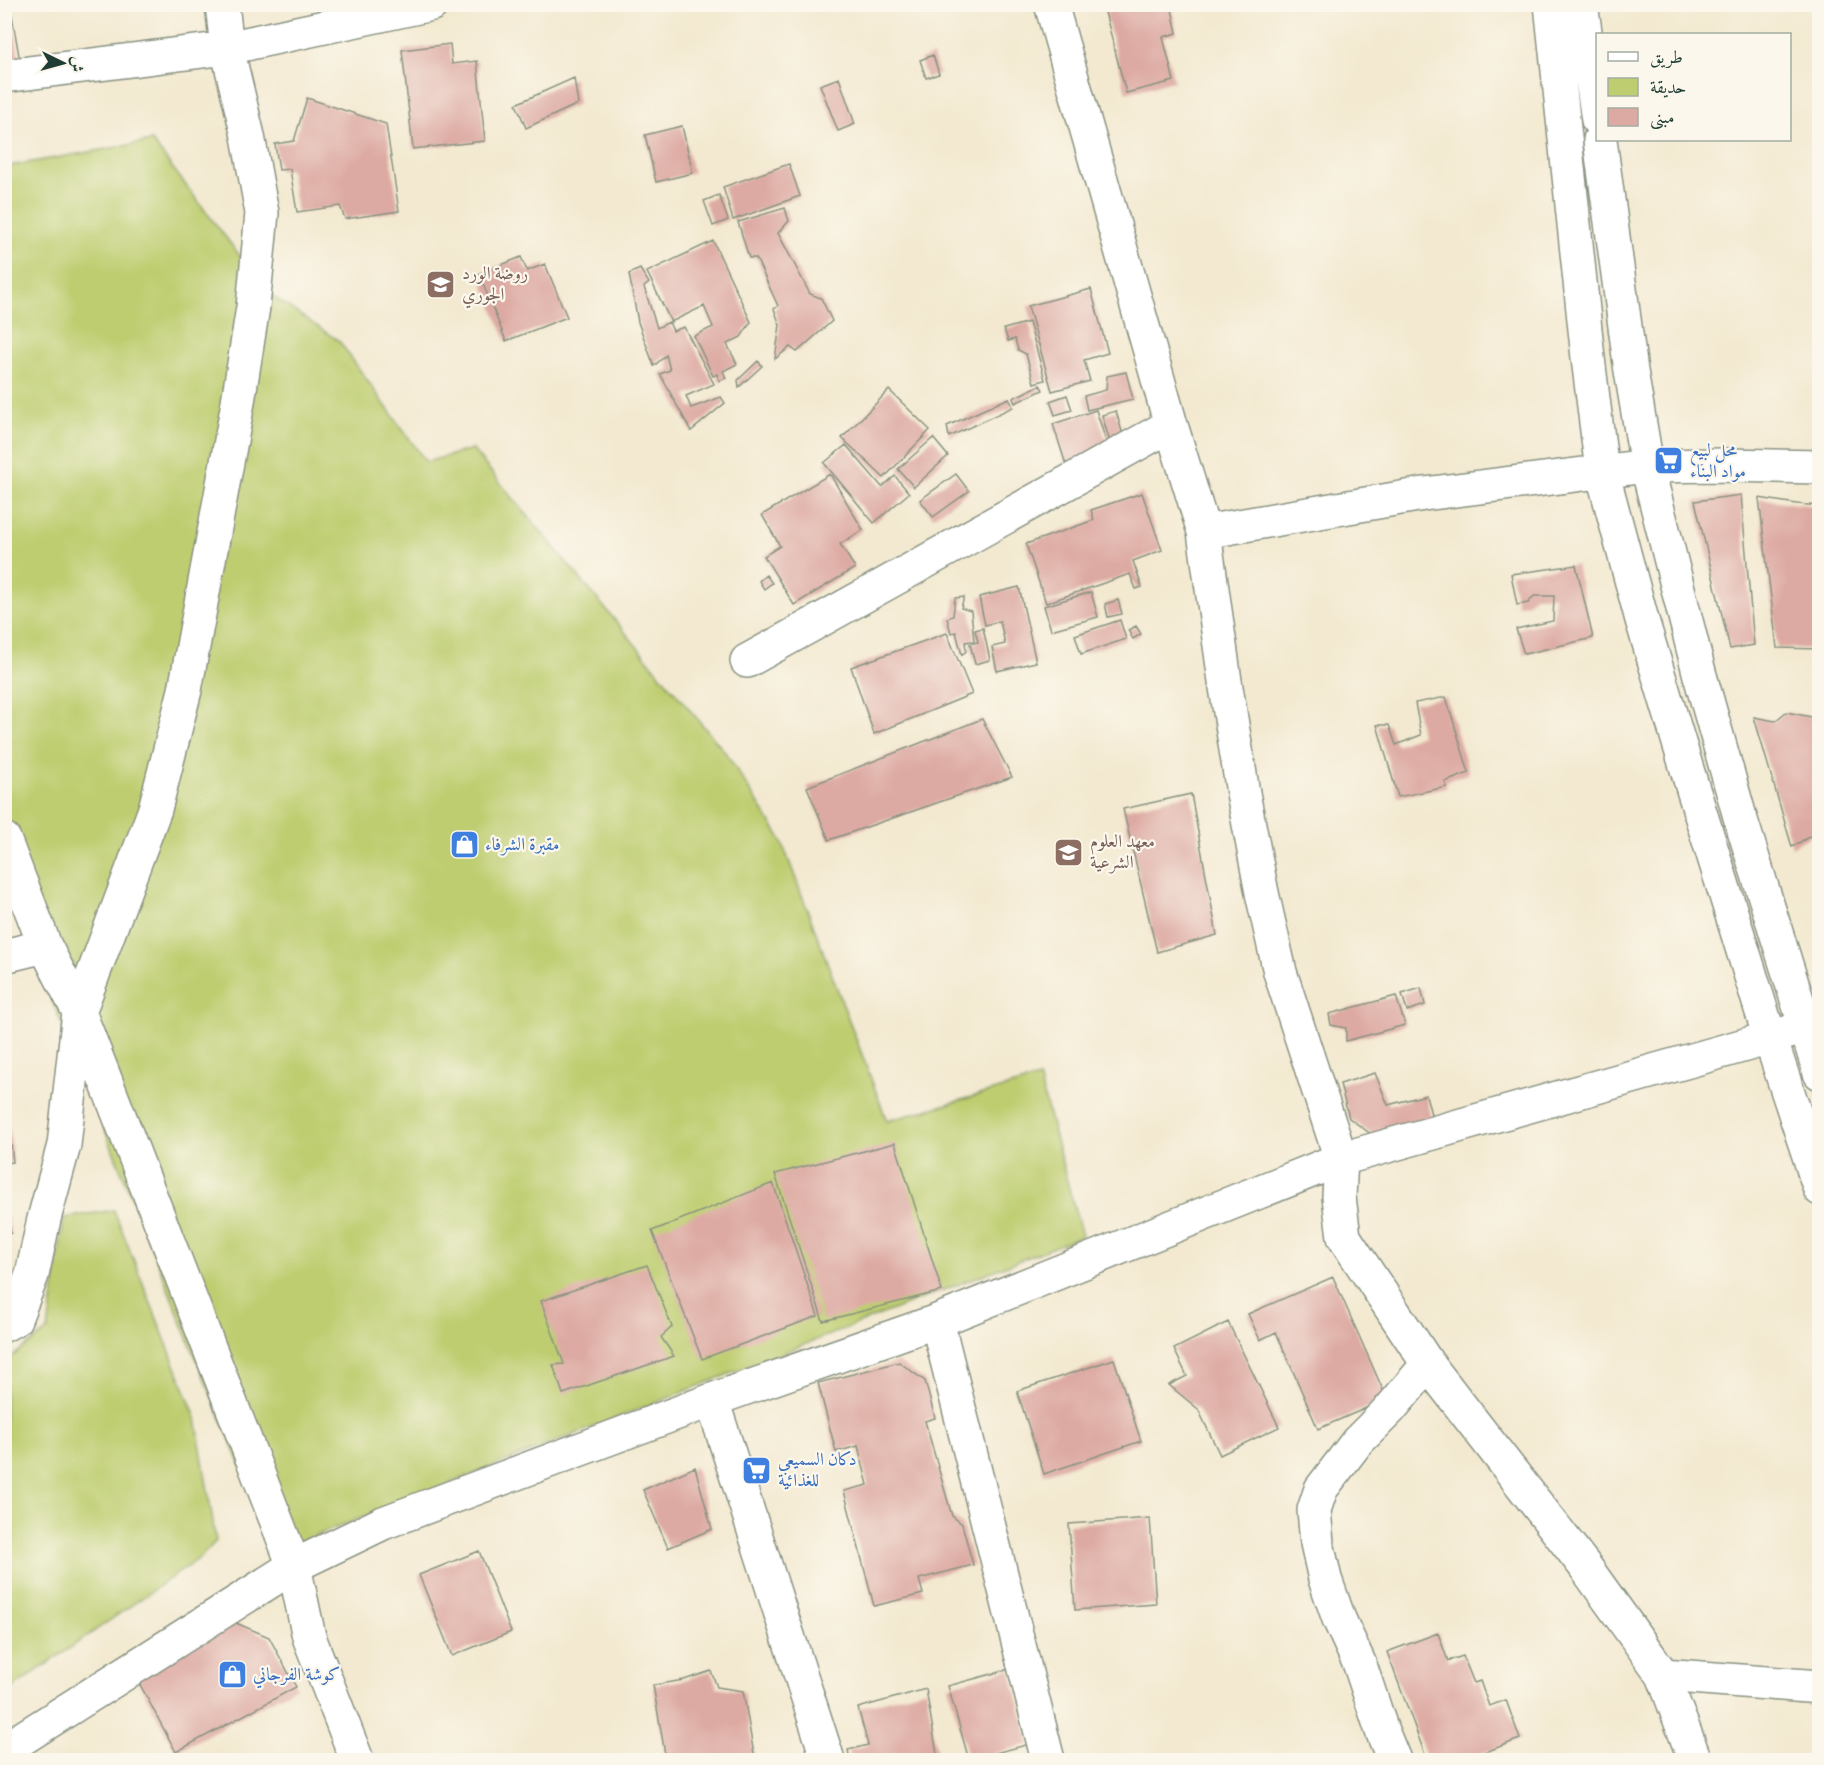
<svg xmlns="http://www.w3.org/2000/svg" width="1824" height="1765" font-family="'IM FELL English',Amiri,serif">
  <rect width="100%" height="100%" fill="#fbf7ec"/>
  <filter id="ink" filterUnits="userSpaceOnUse"><feTurbulence type="fractalNoise" baseFrequency=".0167" numOctaves="2"/><feDisplacementMap in="SourceGraphic" scale="12" xChannelSelector="R" yChannelSelector="G"/><feConvolveMatrix kernelMatrix="1 2 1 2 8 2 1 2 1" color-interpolation-filters="sRGB"/></filter>
  <filter id="wash" filterUnits="userSpaceOnUse"><feTurbulence type="fractalNoise" baseFrequency=".008" numOctaves="4" result="noise"/><feDisplacementMap in="SourceGraphic" scale="24" xChannelSelector="R" yChannelSelector="G"/><feGaussianBlur stdDeviation="1.35" result="paint"/><feColorMatrix in="noise" values="0 0 0 0 0 0 0 0 0 0 0 0 0 0 0 0 0 1.4 0 .05"/><feComposite in="paint" operator="in"/></filter>
  <g filter="url(#wash)">
    <rect width="100%" height="100%" fill="#f3e9d0"/>
    <path fill="#becd6f" stroke="#6e8552" stroke-width="1.5" d="M 152,141 L 269,294 L 339,341 L 426,462 L 472,449 L 725,752 L 780,837 L 887,1121 L 1039,1078 L 1082,1236 L 279,1550 C 179,1334 103,1109 5,893 L 4,167 Z
      M 114,1210 L 196,1418 L 216,1541 L 201,1557 L 5,1693 L 5,1362 L 48,1330 L 64,1218 Z"/>
    <g id="blocks">
      <path fill="#ddaaa3" d="M 4,4 L 10,4 L 21,67 L 4,69 Z
        M 1135,4 L 1171,4 L 1177,33 L 1163,37 L 1174,81 L 1126,93 L 1105,12 Z
        M 450,44 L 452,64 L 477,61 L 485,141 L 413,149 L 402,50 Z
        M 933,55 L 939,74 L 926,78 L 920,60 Z
        M 574,78 L 578,104 L 526,128 L 516,104 Z
        M 839,78 L 855,124 L 838,131 L 820,85 Z
        M 307,98 L 386,124 L 399,211 L 345,219 L 340,206 L 297,212 L 290,169 L 279,170 L 275,144 L 294,141 Z
        M 682,126 L 693,173 L 656,182 L 645,135 Z
        M 789,164 L 800,196 L 733,220 L 723,187 Z
        M 719,195 L 728,220 L 713,226 L 704,201 Z
        M 785,208 L 789,221 L 778,233 L 810,294 L 821,298 L 832,321 L 797,352 L 790,347 L 775,359 L 780,325 L 774,309 L 778,306 L 756,258 L 749,258 L 738,222 Z
        M 713,241 L 751,322 L 741,337 L 727,344 L 737,364 L 723,371 L 726,378 L 719,381 L 717,374 L 713,376 L 694,336 L 713,327 L 704,306 L 671,322 L 647,272 Z
        M 521,257 L 527,271 L 545,264 L 567,317 L 506,341 L 479,274 Z
        M 640,269 L 649,283 L 644,287 L 657,328 L 669,322 L 673,331 L 684,327 L 714,384 L 686,396 L 691,408 L 721,397 L 725,403 L 691,431 L 660,374 L 670,370 L 666,355 L 654,366 L 638,322 L 629,274 Z
        M 1091,289 L 1108,353 L 1084,360 L 1090,381 L 1052,391 L 1028,306 Z
        M 1029,322 L 1045,380 L 1034,383 L 1026,354 L 1018,350 L 1015,339 L 1008,341 L 1004,329 Z
        M 758,361 L 762,366 L 739,387 L 738,380 Z
        M 1126,372 L 1133,399 L 1087,410 L 1084,396 L 1106,390 L 1107,376 Z
        M 1040,385 L 1043,390 L 1015,403 L 1013,398 Z
        M 889,390 L 930,430 L 884,478 L 842,438 Z
        M 1067,395 L 1072,410 L 1055,415 L 1050,401 Z
        M 1009,398 L 1013,407 L 949,437 L 947,426 Z
        M 1096,410 L 1110,453 L 1067,468 L 1053,424 Z
        M 1116,411 L 1126,446 L 1113,453 L 1102,415 Z
        M 933,438 L 948,456 L 914,487 L 898,469 Z
        M 846,445 L 882,487 L 895,476 L 909,493 L 874,523 L 824,463 Z
        M 830,474 L 863,530 L 840,544 L 855,568 L 794,605 L 764,556 L 780,546 L 762,515 Z
        M 956,474 L 969,491 L 933,517 L 920,500 Z
        M 1142,493 L 1162,550 L 1133,561 L 1142,587 L 1136,589 L 1130,574 L 1046,603 L 1026,544 L 1094,520 L 1091,510 Z
        M 1741,495 L 1754,645 L 1730,649 L 1695,501 Z
        M 1759,498 L 1797,504 L 1820,506 L 1820,649 L 1777,648 Z
        M 1576,565 L 1593,638 L 1524,654 L 1516,629 L 1553,621 L 1554,596 L 1534,596 L 1528,603 L 1517,605 L 1511,574 Z
        M 766,575 L 772,583 L 764,589 L 759,581 Z
        M 1019,587 L 1036,662 L 997,671 L 992,647 L 1005,644 L 1000,621 L 985,625 L 979,597 Z
        M 1091,592 L 1098,617 L 1051,630 L 1044,606 Z
        M 964,597 L 961,608 L 971,611 L 974,641 L 965,642 L 966,651 L 962,655 L 956,632 L 951,633 L 947,618 L 953,616 L 955,598 Z
        M 1118,600 L 1122,614 L 1108,617 L 1105,604 Z
        M 1120,620 L 1126,639 L 1081,654 L 1075,635 Z
        M 1136,626 L 1141,634 L 1133,639 L 1128,630 Z
        M 983,628 L 990,660 L 975,664 L 970,644 L 978,642 L 975,630 Z
        M 947,633 L 972,694 L 874,734 L 851,667 Z
        M 1446,697 L 1469,773 L 1445,782 L 1447,787 L 1398,797 L 1377,725 L 1389,725 L 1396,745 L 1421,735 L 1415,703 Z
        M 1786,712 L 1817,718 L 1814,728 L 1820,751 L 1820,830 L 1792,847 L 1754,717 L 1775,721 Z
        M 982,719 L 1012,777 L 829,840 L 807,787 Z
        M 1191,794 L 1217,935 L 1157,952 L 1123,809 Z
        M 1421,988 L 1425,1005 L 1407,1011 L 1402,994 Z
        M 1396,996 L 1405,1025 L 1346,1041 L 1346,1028 L 1331,1025 L 1329,1014 Z
        M 1375,1073 L 1388,1105 L 1426,1095 L 1434,1126 L 1382,1142 L 1349,1118 L 1340,1084 Z
        M 9,1126 L 13,1162 L 4,1163 L 4,1127 Z
        M 895,1143 L 942,1291 L 823,1321 L 775,1174 Z
        M 773,1183 L 818,1316 L 702,1359 L 652,1231 Z
        M 4,1204 L 11,1233 L 4,1234 Z
        M 647,1265 L 672,1327 L 661,1337 L 674,1356 L 563,1394 L 553,1365 L 564,1364 L 541,1301 Z
        M 1333,1277 L 1387,1399 L 1318,1429 L 1276,1332 L 1260,1340 L 1248,1314 Z
        M 1228,1322 L 1279,1427 L 1220,1455 L 1198,1409 L 1169,1385 L 1187,1376 L 1174,1349 Z
        M 1114,1359 L 1141,1441 L 1044,1474 L 1017,1391 Z
        M 899,1362 L 925,1381 L 935,1418 L 925,1421 L 952,1516 L 962,1524 L 973,1565 L 919,1579 L 923,1594 L 874,1606 L 844,1491 L 868,1485 L 858,1446 L 836,1452 L 818,1383 Z
        M 695,1467 L 712,1529 L 668,1548 L 643,1490 Z
        M 1150,1518 L 1156,1604 L 1075,1610 L 1069,1524 Z
        M 479,1551 L 511,1632 L 452,1656 L 419,1575 Z
        M 236,1623 L 269,1637 L 296,1687 L 176,1752 L 136,1677 Z
        M 1438,1633 L 1448,1661 L 1463,1656 L 1474,1683 L 1480,1681 L 1489,1706 L 1506,1700 L 1520,1739 L 1464,1760 L 1427,1760 L 1387,1652 Z
        M 1010,1669 L 1030,1744 L 969,1760 L 948,1686 Z
        M 711,1671 L 717,1687 L 743,1691 L 755,1760 L 666,1760 L 653,1685 L 684,1680 Z
        M 926,1689 L 938,1760 L 850,1760 L 848,1750 L 868,1745 L 858,1708 Z"/>
    </g>
  </g>
  <g filter="url(#ink)">
    <use href="#blocks" fill-opacity="0" stroke="#899382" stroke-width="1.5"/>
    <g fill="none" stroke-linecap="round" stroke-linejoin="round">
      <defs>
        <path id="street" d="M 1051,4 L 1171,425 L 1204,532 L 1225,681 L 1243,793 L 1262,893 L 1280,972 L 1341,1159 L 1339,1197 L 1344,1237 L 1428,1364 L 1584,1565 L 1663,1675 L 1695,1760
          M 4,76 L 227,48 L 432,4
          M 1204,532 L 1424,494 L 1647,466 L 1725,465 L 1820,467
          M 747,661 L 1171,425
          M 4,839 L 45,946 L 79,1012 L 294,1566 L 309,1637 L 357,1760
          M 4,956 L 45,946
          M 937,1321 L 1048,1760
          M 4,1325 L 15,1319 L 32,1275 L 44,1219 L 64,1145 L 79,1012 L 155,809 L 185,690 L 237,408 L 253,307 L 262,213 L 248,136 L 227,48 L 222,4
          M 712,1400 L 828,1760
          M 1663,1675 L 1820,1687
          M 4,1750 L 294,1566 L 383,1523 L 712,1400 L 937,1321 L 1341,1159 L 1770,1038 L 1805,1027
          M 1394,1760 L 1382,1731 L 1360,1665 L 1339,1619 L 1325,1579 L 1317,1543 L 1314,1510 L 1321,1489 L 1357,1442 L 1391,1408 L 1428,1364"/>
        <path id="primary" d="M 1551,4 L 1588,358 L 1602,471 L 1642,620 L 1692,786 L 1770,1038 L 1820,1189
          M 1581,4 L 1598,120
          M 1600,140 L 1631,371 L 1647,466 L 1699,672 L 1740,817 L 1820,1073"/>
      </defs>
      <use href="#street" stroke="#899382" stroke-width="36"/>
      <use href="#primary" stroke="#899382" stroke-width="36"/>
      <use href="#street" stroke="#fff" stroke-width="33"/>
      <use href="#primary" stroke="#fff" stroke-width="33"/>
    </g>
  </g>
  <defs>
    <symbol id="school-square" viewBox="-11 -11 22 22"><rect x="-9" y="-9" width="18" height="18" rx="4" fill="#8d6e63" stroke="#fbf7ec"/><path d="M0-5L7-2L0 1L-7-2ZM-4 1L0 2.5L4 1V4Q0 6-4 4Z" fill="#fff"/></symbol>
    <symbol id="supermarket-square" viewBox="-11 -11 22 22"><rect x="-9" y="-9" width="18" height="18" rx="4" fill="#3f7fe0" stroke="#fbf7ec"/><path d="M-6-5.5h2.5l.6 2H6L4.5 2H-2.5L-4.4-4H-6ZM-1.5 3.2a1.3 1.3 0 1 0 .1 0ZM3 3.2a1.3 1.3 0 1 0 .1 0Z" fill="#fff"/></symbol>
    <symbol id="shop-square" viewBox="-11 -11 22 22"><rect x="-9" y="-9" width="18" height="18" rx="4" fill="#3f7fe0" stroke="#fbf7ec"/><path d="M-5-2.5h2.3a2.7 3.5 0 0 1 5.4 0H5L5.5 6h-11ZM-1.5-2.5h3a1.5 2.3 0 0 0-3 0Z" fill="#fff"/></symbol>
  </defs>
  <g fill-rule="evenodd">
    <use href="#school-square" x="424" y="268" width="33" height="33"/>
    <use href="#supermarket-square" x="1652" y="444" width="33" height="33"/>
    <use href="#shop-square" x="448" y="828" width="33" height="33"/>
    <use href="#school-square" x="1052" y="836" width="33" height="33"/>
    <use href="#supermarket-square" x="740" y="1454" width="33" height="33"/>
    <use href="#shop-square" x="216" y="1658" width="33" height="33"/>
  </g>
  <g text-anchor="middle" dominant-baseline="central" stroke-width="4.5" stroke-linejoin="round" paint-order="stroke">
    <g font-size="18" fill="#785e54" stroke="#fbf7ec" text-anchor="start">
      <text x="462" y="274">روضة الورد<tspan x="462" dy="21">الجوري</tspan></text>
      <text x="1090" y="842">معهد العلوم<tspan x="1090" dy="21">الشرعية</tspan></text>
    </g>
    <g font-size="18" fill="#366cbe" stroke="#fbf7ec" text-anchor="start">
      <text x="1690" y="451">محل لبيع<tspan x="1690" dy="21">مواد البناء</tspan></text>
      <text x="485" y="845">مقبرة الشرفاء</text>
      <text x="778" y="1460">دكان السميعي<tspan x="778" dy="21">للغذائية</tspan></text>
      <text x="253" y="1675">كوشة الفرجاني</text>
    </g>
  </g>
  <rect width="1824" height="1765" fill="none" stroke="#fbf7ec" stroke-width="24"/>
  <rect x="1596" y="33" width="195" height="108" fill="#fbf7ec" stroke="#a3ada2" stroke-width="1.5"/>
  <rect x="1608" y="52" width="30" height="9" fill="#ffffff" stroke="#a3ada2" stroke-width="1.5"/>
  <text x="1650" y="63" font-size="18" fill="#1f3d34">طريق</text>
  <rect x="1608" y="78" width="30" height="18" fill="#becd6f" stroke="#a3ada2" stroke-width="1.5"/>
  <text x="1650" y="93" font-size="18" fill="#1f3d34">حديقة</text>
  <rect x="1608" y="108" width="30" height="18" fill="#ddaaa3" stroke="#a3ada2" stroke-width="1.5"/>
  <text x="1650" y="123" font-size="18" fill="#1f3d34">مبنى</text>
  <g transform="translate(63 63) rotate(95)" stroke="#fbf7ec" stroke-width="4.5" paint-order="stroke">
  <path d="M0-4.5L10 22L0 15L-10 22Z" fill="#1f3d34"/>
  <text y="-9" font-size="16" font-weight="bold" text-anchor="middle" fill="#1f3d34">ش</text>
  </g>
</svg>
